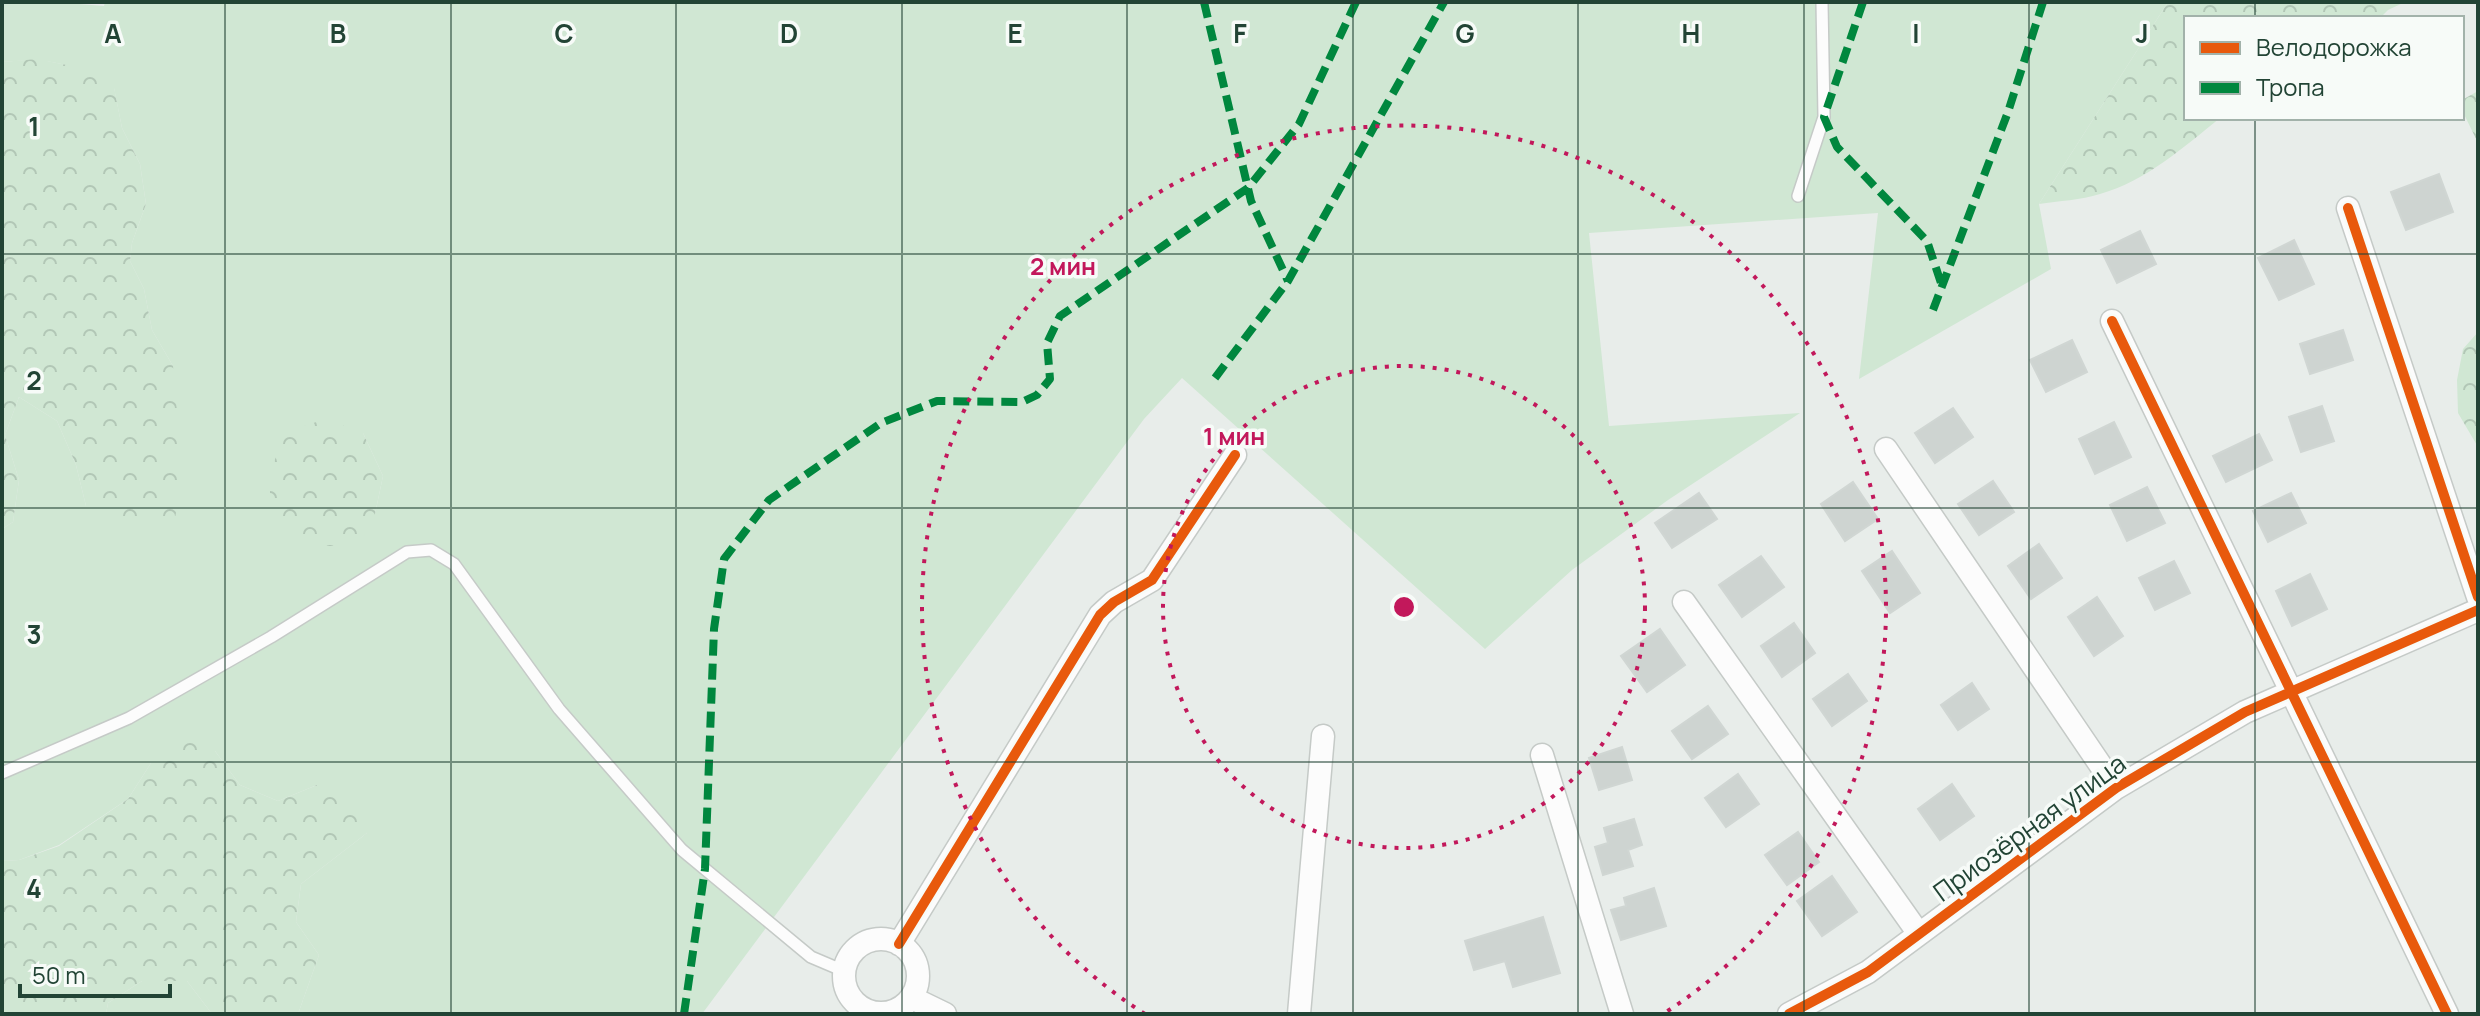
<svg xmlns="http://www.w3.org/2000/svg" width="2480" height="1016" font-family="Manrope,sans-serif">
  <defs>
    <pattern id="forest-crowns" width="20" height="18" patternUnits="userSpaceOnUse" patternTransform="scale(2)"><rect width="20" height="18" fill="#d0e7d3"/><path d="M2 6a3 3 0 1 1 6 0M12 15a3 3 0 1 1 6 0" fill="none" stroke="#b2c7b6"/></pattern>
  </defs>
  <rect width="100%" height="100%" fill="#e8edea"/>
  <path fill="#d0e7d3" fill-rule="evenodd" d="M 2,2 L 54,2 L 104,6 L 105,2 L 2168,2 L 2039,204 L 2051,269 L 1859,379 L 1878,213 L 1589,233 L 1609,426 L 1800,413 L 1668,500 L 1572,570 L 1485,649 L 1182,378 L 1144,419 L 702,1014 L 298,1014 L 319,955 L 296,922 L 301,884 L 367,833 L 317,785 L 278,801 L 240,785 L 215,751 L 151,763 L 128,799 L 59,845 L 19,860 L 2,861 L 2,529 L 13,522 L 19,480 L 5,435 L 19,397 L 57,421 L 76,465 L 86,506 L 173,366 L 152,330 L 144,289 L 130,261 L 132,243 L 146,204 L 140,164 L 122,128 L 114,88 C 71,63 52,57 2,62 ZM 363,433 L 383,476 L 375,514 Z
    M 142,981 L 187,981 L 212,1014 L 106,1014 L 108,1003 Z"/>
  <path fill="url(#forest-crowns)" d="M 2168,2 L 2405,2 L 2388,10 L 2380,18 L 2186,18 L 2186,118 L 2220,118 C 2184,147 2146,181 2100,194 C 2081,200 2059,201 2039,204 Z
    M 37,59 L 77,67 L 114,87 L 122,128 L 140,164 L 146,204 L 132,243 L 130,261 L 144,289 L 152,330 L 173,366 L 183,478 L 175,518 L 128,522 L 86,506 L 76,465 L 57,421 L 19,397 L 5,435 L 19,480 L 13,522 L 2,529 L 2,62 Z
    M 2478,91 L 2478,143 L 2462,110 L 2462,100 Z
    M 2478,332 L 2478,447 L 2458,413 L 2457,380 L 2463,349 Z
    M 325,419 L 363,433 L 383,476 L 375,514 L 347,546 L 302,546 L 270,516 L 270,474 L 284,433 Z
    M 181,730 L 215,751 L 240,785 L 278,801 L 317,785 L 357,791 L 367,833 L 301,884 L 296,922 L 319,955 L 298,1014 L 212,1014 L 187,981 L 142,981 L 108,1003 L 106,1014 L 2,1014 L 2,861 L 19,860 L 59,846 L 128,799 L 151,763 Z"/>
  <path fill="#ced4d1" stroke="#d0d6d3" stroke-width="2" d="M 2439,174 L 2453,212 L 2406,230 L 2391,192 Z
    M 2140,231 L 2156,264 L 2117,283 L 2101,250 Z
    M 2294,240 L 2314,284 L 2279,300 L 2258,258 Z
    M 2343,330 L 2353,360 L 2310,374 L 2300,344 Z
    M 2072,340 L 2087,372 L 2046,392 L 2030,360 Z
    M 2322,406 L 2334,441 L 2301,452 L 2289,417 Z
    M 1953,408 L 1973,437 L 1935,463 L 1915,433 Z
    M 2114,422 L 2131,457 L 2095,474 L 2079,439 Z
    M 2259,434 L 2272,460 L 2226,482 L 2213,456 Z
    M 1993,481 L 2014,512 L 1979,535 L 1958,504 Z
    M 1853,482 L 1878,519 L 1845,541 L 1821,504 Z
    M 2147,487 L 2165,523 L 2127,541 L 2110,505 Z
    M 1699,493 L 1717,519 L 1672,548 L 1655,523 Z
    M 2291,493 L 2306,523 L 2268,542 L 2253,511 Z
    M 2039,544 L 2062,578 L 2031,599 L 2008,566 Z
    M 1892,551 L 1920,593 L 1890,613 L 1862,571 Z
    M 1761,556 L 1784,587 L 1742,617 L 1719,585 Z
    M 2174,561 L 2190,593 L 2155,610 L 2139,578 Z
    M 2310,574 L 2327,609 L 2292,626 L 2276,591 Z
    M 2097,597 L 2123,636 L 2094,656 L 2068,617 Z
    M 1794,623 L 1815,653 L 1782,677 L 1761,646 Z
    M 1660,629 L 1685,665 L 1647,692 L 1621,656 Z
    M 1848,674 L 1867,701 L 1832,726 L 1813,699 Z
    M 1972,683 L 1989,709 L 1958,730 L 1941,705 Z
    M 1708,706 L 1728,734 L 1692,759 L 1672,731 Z
    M 1622,747 L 1632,780 L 1599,790 L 1589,758 Z
    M 1738,774 L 1759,804 L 1726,827 L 1705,798 Z
    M 1952,784 L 1974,816 L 1940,840 L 1918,809 Z
    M 1634,819 L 1642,845 L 1628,850 L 1633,866 L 1603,875 L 1595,847 L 1608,843 L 1604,828 Z
    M 1798,832 L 1819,862 L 1787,885 L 1765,855 Z
    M 1832,876 L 1857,912 L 1822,936 L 1797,901 Z
    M 1654,888 L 1666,926 L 1621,940 L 1611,910 L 1626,906 L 1624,898 Z
    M 1543,917 L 1560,973 L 1513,987 L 1505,961 L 1474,970 L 1465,941 Z"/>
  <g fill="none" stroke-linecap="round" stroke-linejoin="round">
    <defs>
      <path id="lane" d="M 1798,196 L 1824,117 L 1822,2
        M 2,773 L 129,718 L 271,637 L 407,552 L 431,550 L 454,564 L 559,709 L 682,850 L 811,957 L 844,971"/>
      <path id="street" d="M 2348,208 L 2478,597
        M 2112,321 L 2447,1014
        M 1886,449 L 2116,788
        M 1684,602 L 1919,934
        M 1542,755 L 1622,1014
        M844 976a37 37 0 1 1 74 0a37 37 0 1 1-74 0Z
        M 899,944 L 1100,615 L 1114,602 L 1152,580 L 1235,455
        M 912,998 L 945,1014
        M 1299,1014 L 1323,736
        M 1789,1014 L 1868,972 L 2116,788 L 2245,712 L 2478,610"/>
    </defs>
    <use href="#lane" stroke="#c5cac7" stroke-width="14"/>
    <use href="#street" stroke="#c5cac7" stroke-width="25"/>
    <use href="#lane" stroke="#fcfcfc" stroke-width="11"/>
    <use href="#street" stroke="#fcfcfc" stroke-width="22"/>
    <path stroke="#00873e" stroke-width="8" stroke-dasharray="16 8" stroke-linecap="butt" d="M 1204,2 L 1251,201 L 1288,281
      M 1863,2 L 1824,117 L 1837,147 L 1927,241 L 1942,286
      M 1933,310 L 2008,112 L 2043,2
      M 1215,378 L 1288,281 L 1444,2
      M 684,1014 L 705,869 L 714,629 L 724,559 L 769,500 L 881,423 L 937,401 L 1022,402 L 1037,395 L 1050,379 L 1047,343 L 1060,316 L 1248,188 L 1299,124 L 1356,2"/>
    <defs>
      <path id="cycleway" d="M 2348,208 L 2478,597
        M 2112,321 L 2447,1014
        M 899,944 L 1100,615 L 1114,602 L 1152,580 L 1235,455
        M 1789,1014 L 1868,972 L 2116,788 L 2245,712 L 2478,610"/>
    </defs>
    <use href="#cycleway" stroke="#f7fbf8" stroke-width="15"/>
    <use href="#cycleway" stroke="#e8590c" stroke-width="10"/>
  </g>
  <path fill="none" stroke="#224435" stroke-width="2" stroke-opacity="0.55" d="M 225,2 L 225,1014M 451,2 L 451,1014M 676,2 L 676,1014M 902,2 L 902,1014M 1127,2 L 1127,1014M 1353,2 L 1353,1014M 1578,2 L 1578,1014M 1804,2 L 1804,1014M 2029,2 L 2029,1014M 2255,2 L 2255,18M 2255,118 L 2255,1014M 2,254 L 2478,254M 2,508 L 2478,508M 2,762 L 2478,762"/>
  <g fill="none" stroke="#c2185b" stroke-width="4" stroke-dasharray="4 8">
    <circle cx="1404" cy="607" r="241"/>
    <path d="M1145 1014A482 482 0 1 1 1663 1014"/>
  </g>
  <g text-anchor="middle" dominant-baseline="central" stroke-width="7" stroke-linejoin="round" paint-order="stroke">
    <g font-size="26" fill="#224435" stroke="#f7fbf8">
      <text transform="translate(2029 827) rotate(-36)">Приозёрная улица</text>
    </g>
  </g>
  <g font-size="26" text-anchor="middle" font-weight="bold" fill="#224435" stroke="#f7fbf8" stroke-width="7" stroke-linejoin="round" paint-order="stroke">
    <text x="113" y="43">A</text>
    <text x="338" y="43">B</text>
    <text x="564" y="43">C</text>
    <text x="789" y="43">D</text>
    <text x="1015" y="43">E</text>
    <text x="1240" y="43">F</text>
    <text x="1465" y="43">G</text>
    <text x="1691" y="43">H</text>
    <text x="1916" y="43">I</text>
    <text x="2142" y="43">J</text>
    <text x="34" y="136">1</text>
    <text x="34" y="390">2</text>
    <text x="34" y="644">3</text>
    <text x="34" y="898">4</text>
  </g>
  <circle cx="1404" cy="607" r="12" fill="#c2185b" stroke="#f7fbf8" stroke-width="4"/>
  <g font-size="24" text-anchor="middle" font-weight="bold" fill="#c2185b" stroke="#f7fbf8" stroke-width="7" stroke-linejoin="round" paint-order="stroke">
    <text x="1063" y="275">2 мин</text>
    <text x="1234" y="445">1 мин</text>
  </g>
  <rect width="2480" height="1016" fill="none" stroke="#224435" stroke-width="8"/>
  <rect x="2184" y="16" width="280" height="104" fill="#f7fbf8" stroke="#a2b2aa" stroke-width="2"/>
  <rect x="2200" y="42" width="40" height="12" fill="#e8590c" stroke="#a2b2aa" stroke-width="2"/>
  <text x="2256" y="56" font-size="24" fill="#224435">Велодорожка</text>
  <rect x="2200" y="82" width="40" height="12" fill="#00873e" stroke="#a2b2aa" stroke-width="2"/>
  <text x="2256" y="96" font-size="24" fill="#224435">Тропа</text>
  <path d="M20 984v12h150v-12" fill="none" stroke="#224435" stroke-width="4"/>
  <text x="32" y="984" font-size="24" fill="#224435" stroke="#f7fbf8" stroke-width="6" paint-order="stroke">50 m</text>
</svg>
